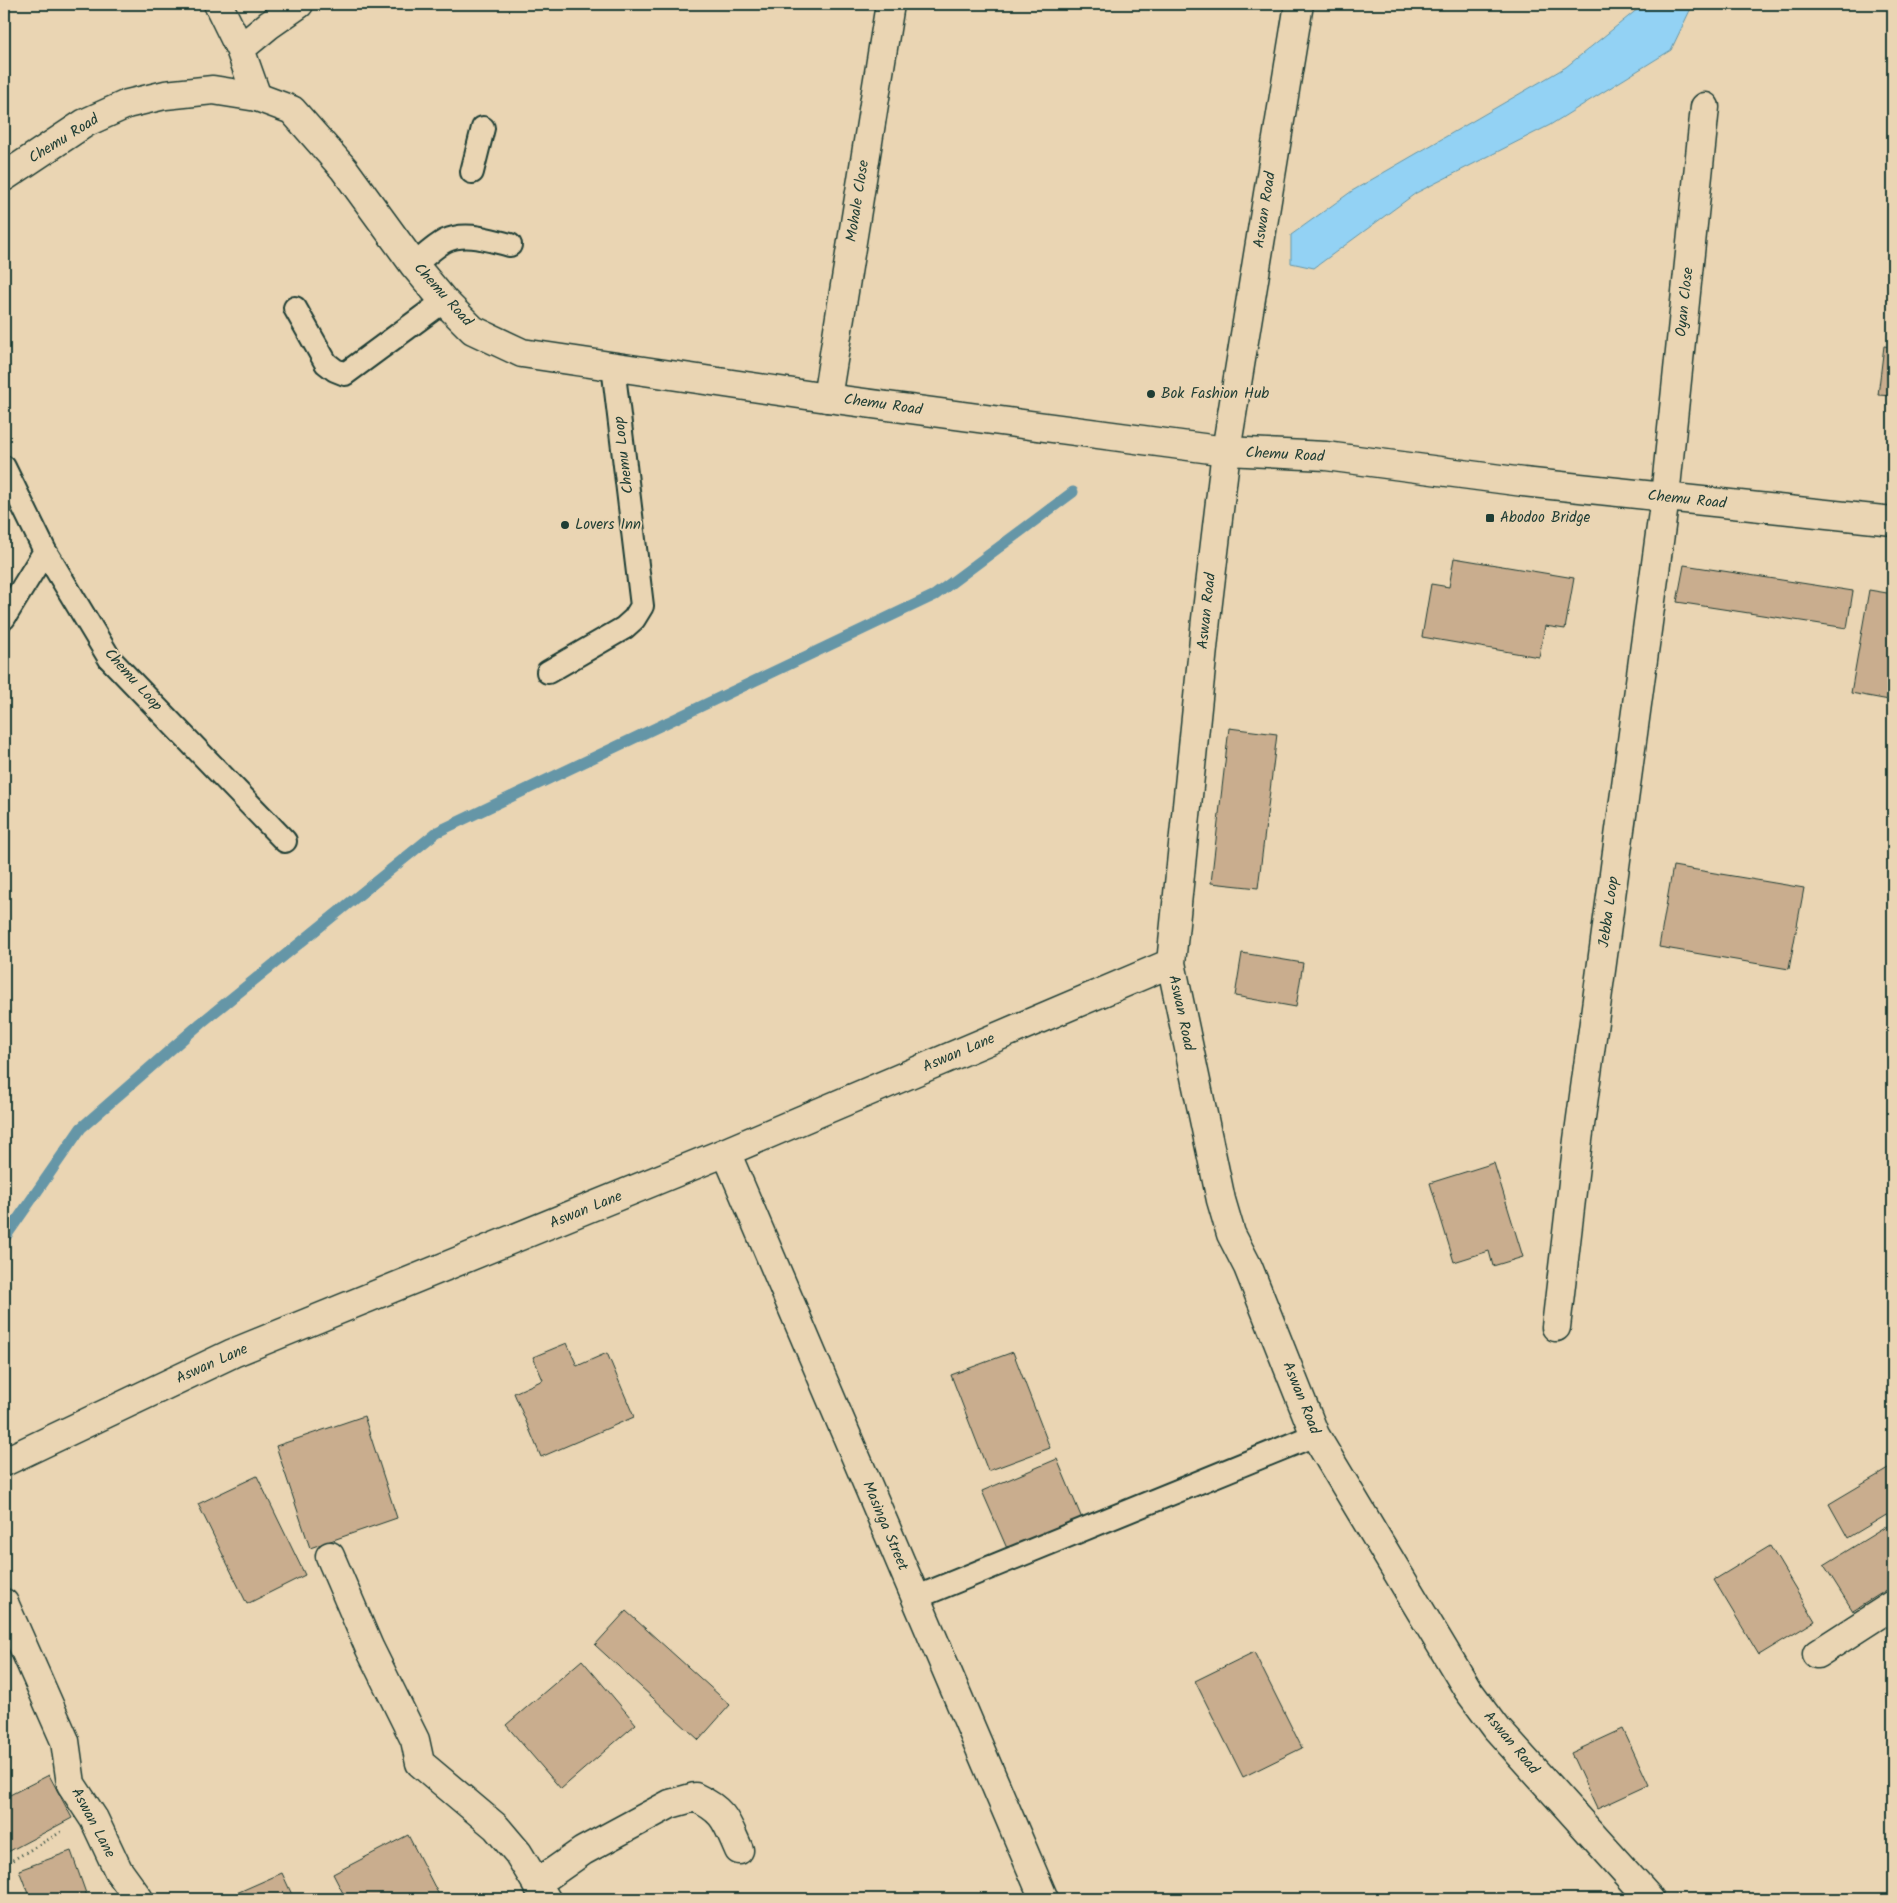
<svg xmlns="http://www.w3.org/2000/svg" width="1897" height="1903" font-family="Kalam,sans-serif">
  <rect width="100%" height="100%" fill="#ead5b3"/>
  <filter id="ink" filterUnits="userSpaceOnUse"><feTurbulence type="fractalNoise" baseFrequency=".02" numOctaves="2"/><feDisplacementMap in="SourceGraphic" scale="10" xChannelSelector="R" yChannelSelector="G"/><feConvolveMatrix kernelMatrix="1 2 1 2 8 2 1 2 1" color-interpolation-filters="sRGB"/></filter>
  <g filter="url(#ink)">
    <path fill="#93d2f4" stroke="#6596a7" d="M 1644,4 L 1693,4 L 1671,50 L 1550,125 L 1416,193 L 1314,268 L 1291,263 L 1291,235 L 1352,191 L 1566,67 Z"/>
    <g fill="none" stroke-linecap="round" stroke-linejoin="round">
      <path stroke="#6596a7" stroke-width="11" d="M 4,1239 L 81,1128 L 201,1023 L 437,832 L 935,595 L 1073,492"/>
    </g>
    <path fill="#c9ad8e" stroke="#1f3d34" d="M 1884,346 L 1893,347 L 1893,396 L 1878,395 Z
      M 1454,558 L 1574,578 L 1565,629 L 1545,626 L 1539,657 L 1422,637 L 1431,584 L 1449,587 Z
      M 1684,565 L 1853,591 L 1847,628 L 1677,602 Z
      M 1869,590 L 1893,594 L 1893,673 L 1889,700 L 1851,693 Z
      M 1229,728 L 1277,734 L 1258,888 L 1211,883 Z
      M 1673,866 L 1804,888 L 1789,969 L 1659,947 Z
      M 1242,953 L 1303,963 L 1296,1007 L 1235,996 Z
      M 1494,1163 L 1523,1257 L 1493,1266 L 1489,1251 L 1454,1262 L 1430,1183 Z
      M 567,1343 L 577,1366 L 607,1353 L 634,1417 L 541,1457 L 514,1393 L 543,1380 L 533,1357 Z
      M 1013,1352 L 1050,1448 L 988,1471 L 951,1375 Z
      M 364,1416 L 397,1518 L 310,1548 L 276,1446 Z
      M 1057,1459 L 1083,1521 L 1009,1553 L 982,1491 Z
      M 1893,1466 L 1893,1511 L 1848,1538 L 1829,1504 Z
      M 257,1476 L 305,1575 L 247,1604 L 198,1504 Z
      M 1889,1525 L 1893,1532 L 1893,1586 L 1853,1611 L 1824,1565 Z
      M 1770,1546 L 1815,1621 L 1759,1655 L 1714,1580 Z
      M 626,1611 L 730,1705 L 699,1740 L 595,1645 Z
      M 1254,1652 L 1302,1748 L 1243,1777 L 1195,1681 Z
      M 582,1660 L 636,1724 L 561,1789 L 506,1725 Z
      M 1623,1729 L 1649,1785 L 1597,1809 L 1571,1753 Z
      M 49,1775 L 72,1818 L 4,1854 L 4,1798 Z
      M 408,1835 L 441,1899 L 346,1899 L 333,1874 Z
      M 71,1851 L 88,1899 L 30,1899 L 19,1870 Z
      M 282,1873 L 294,1899 L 223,1899 Z"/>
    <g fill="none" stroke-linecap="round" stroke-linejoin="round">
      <defs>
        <path id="lane" d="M 472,172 L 483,128
          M 414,265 C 424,257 434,247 445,241 C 466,231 489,240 510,245
          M 295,308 L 326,363 L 335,370 L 345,374 L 444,301
          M 4,467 L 45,551 L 110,659 L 285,841
          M 4,618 L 45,551
          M 548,672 L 624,628 L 634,619 L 642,606 L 613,366
          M 915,1598 L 1315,1435"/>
        <path id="street" d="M 218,4 L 240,49 L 257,97
          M 1299,4 L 1226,451 L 1206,619 L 1171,963 L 1221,1200 L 1231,1234 L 1248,1267 L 1315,1435 L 1468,1690 L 1497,1729 L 1650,1899
          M 240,49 L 269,25 L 299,4
          M 827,398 L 890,4
          M 726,1152 L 1044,1899
          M 1556,1327 L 1578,1140 L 1665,497 L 1705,107
          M 4,1462 L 233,1353 L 726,1152 L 1171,963
          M 330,1556 L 369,1647 L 415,1740 L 420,1763 L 496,1827 L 518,1853 L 546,1899
          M 4,1603 L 65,1741 L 71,1784 L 94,1819 L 118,1870 L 139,1899
          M 1817,1654 L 1893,1605
          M 536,1884 L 583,1851 L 670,1804 L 695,1797 C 725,1811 726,1821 739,1850"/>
        <path id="secondary" d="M 4,177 L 85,123 L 127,104 L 165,95 L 213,90 L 257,97 L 292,110 L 344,169 L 414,265 L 444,301 L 473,330 L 522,353 L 827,398 L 1226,451 L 1326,456 L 1523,482 L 1893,521"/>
      </defs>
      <use href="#lane" stroke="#1f3d34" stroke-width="26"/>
      <use href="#street" stroke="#1f3d34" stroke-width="31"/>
      <use href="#secondary" stroke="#1f3d34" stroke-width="31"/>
      <path stroke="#1f3d34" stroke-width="3" stroke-dasharray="1 4" stroke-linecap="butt" d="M 4,1865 L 63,1831"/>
      <use href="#lane" stroke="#ead5b3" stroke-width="22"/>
      <use href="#street" stroke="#ead5b3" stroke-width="28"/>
      <use href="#secondary" stroke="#ead5b3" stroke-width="28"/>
    </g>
  </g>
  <g fill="#1f3d34" stroke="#ead5b3" stroke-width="2">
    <circle cx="1151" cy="394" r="5"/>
    <rect x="1485" y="513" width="10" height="10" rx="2.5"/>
    <circle cx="565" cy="525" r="5"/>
  </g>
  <g text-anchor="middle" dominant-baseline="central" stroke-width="4" stroke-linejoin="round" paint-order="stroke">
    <g font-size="15" fill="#1f3d34" stroke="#ead5b3">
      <text transform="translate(64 139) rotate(-32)">Chemu Road</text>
      <text transform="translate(858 201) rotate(-81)">Mohale Close</text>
      <text transform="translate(1265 210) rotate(-81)">Aswan Road</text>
      <text transform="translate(443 295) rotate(48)">Chemu Road</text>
      <text transform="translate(1685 302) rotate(-84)">Oyan Close</text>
      <text transform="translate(883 405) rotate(8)">Chemu Road</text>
      <text transform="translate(624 455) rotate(-97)">Chemu Loop</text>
      <text transform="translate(1285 455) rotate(3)">Chemu Road</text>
      <text transform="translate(1687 500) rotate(6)">Chemu Road</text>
      <text transform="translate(1207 611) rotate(-84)">Aswan Road</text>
      <text transform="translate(133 680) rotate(48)">Chemu Loop</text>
      <text transform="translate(1609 912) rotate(-82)">Jebba Loop</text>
      <text transform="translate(1181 1013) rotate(78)">Aswan Road</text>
      <text transform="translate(959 1053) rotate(-23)">Aswan Lane</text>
      <text transform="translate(586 1210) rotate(-22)">Aswan Lane</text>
      <text transform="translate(212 1364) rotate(-24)">Aswan Lane</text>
      <text transform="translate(1301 1398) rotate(68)">Aswan Road</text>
      <text transform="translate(885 1526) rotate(67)">Masinga Street</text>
      <text transform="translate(1511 1743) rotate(50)">Aswan Road</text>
      <text transform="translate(93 1823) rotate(62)">Aswan Lane</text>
    </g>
    <g font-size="15" fill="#1f3d34" stroke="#ead5b3" text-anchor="start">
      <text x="1161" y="394">Bok Fashion Hub</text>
      <text x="1500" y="518">Abodoo Bridge</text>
      <text x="575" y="525">Lovers Inn</text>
    </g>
  </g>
  <rect width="1897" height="1903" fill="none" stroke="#ead5b3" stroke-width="20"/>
  <rect x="10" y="10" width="1877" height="1883" fill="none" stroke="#1f3d34" stroke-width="2" filter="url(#ink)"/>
</svg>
